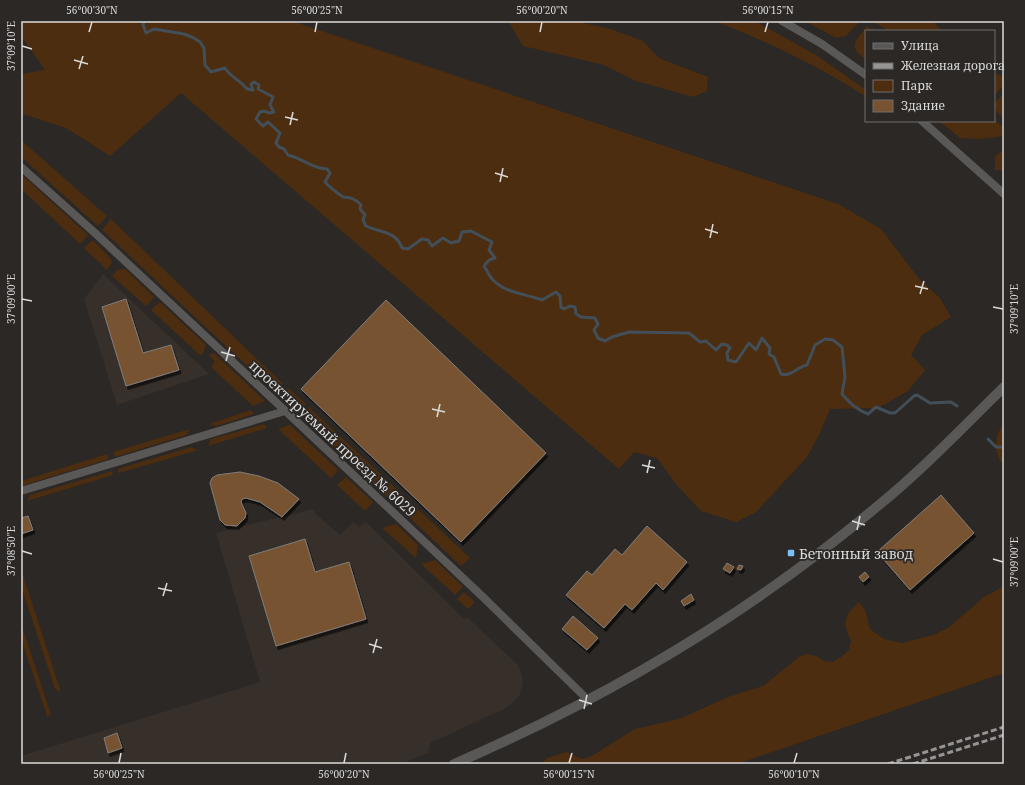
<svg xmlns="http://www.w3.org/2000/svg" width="1025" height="785" font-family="'Noto Serif',serif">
  <defs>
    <filter id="shadow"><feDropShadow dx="2" dy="3.5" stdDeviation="0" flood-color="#0009"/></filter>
  </defs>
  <rect width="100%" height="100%" fill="#2b2826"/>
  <path fill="#37302a" d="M 103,274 L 209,374 L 117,405 L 84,299 Z
    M 313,509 L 316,514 L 340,535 L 353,522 L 359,527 L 366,522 L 464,619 L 468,618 L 517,664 L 522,674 L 523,683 L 519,697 L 506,708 L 430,743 L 428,753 L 401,764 L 383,764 L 380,761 L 372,764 L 21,764 L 21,756 L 260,682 L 216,533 Z"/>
  <path fill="#4c2d0f" d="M 21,21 L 292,21 L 838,204 L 881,229 L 920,280 L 940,298 L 951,317 L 922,335 L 911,355 L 925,370 L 908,391 L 878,408 L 830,409 L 820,433 L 807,457 L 756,512 L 736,522 L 701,511 L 675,483 L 657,458 L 634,452 L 619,469 L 181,93 L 110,156 L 66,128 L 23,114 L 21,107 L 21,74 L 45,70 L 21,36 Z
    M 508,21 L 574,21 L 611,29 L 643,41 L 659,58 L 708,77 L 707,91 L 693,97 L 636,81 L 604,65 L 523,46 Z
    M 715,21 L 755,21 L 816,55 L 866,90 L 866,97 C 819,66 768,42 715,21 Z
    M 805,21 L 860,21 L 846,36 L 836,38 Z
    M 872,21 L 933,21 L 942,31 L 889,31 Z
    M 867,26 L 875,31 L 866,31 L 866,60 C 847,46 855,42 867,26 Z
    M 994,74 L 1004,76 L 1004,85 L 994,96 Z
    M 1004,93 L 1004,118 L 994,109 L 994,104 Z
    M 994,119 L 1004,128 L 1004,136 L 981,139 L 960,138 L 939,121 L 994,121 Z
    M 21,140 L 107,216 L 98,226 L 21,157 Z
    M 1004,149 L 1004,170 L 995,170 L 995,156 Z
    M 21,174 L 88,235 L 80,244 L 21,189 Z
    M 111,219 L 283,384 L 275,392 L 102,230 Z
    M 93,240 L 111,259 L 112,263 L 107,270 L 84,248 Z
    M 125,269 L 154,297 L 146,306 L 112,276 L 117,270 Z
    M 158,303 L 161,303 L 206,345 L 204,351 L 201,356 L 151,310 Z
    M 214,353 L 265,401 L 253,406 L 211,367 L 215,362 L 209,355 Z
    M 288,388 L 306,404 L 297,413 L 280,396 Z
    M 309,407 L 470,558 L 461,566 L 301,416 Z
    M 251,410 L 254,414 L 216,426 L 209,424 Z
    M 264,424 L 267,428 L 208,446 L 211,439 Z
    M 290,425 L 337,469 L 337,472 L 331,478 L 278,429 Z
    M 1004,425 L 1004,462 L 1001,462 C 994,452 994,433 1004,425 Z
    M 190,429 L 186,435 L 115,457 L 113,452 Z
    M 191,447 L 198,450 L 119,473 L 118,469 Z
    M 107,454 L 109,459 L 21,486 L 21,481 Z
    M 112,471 L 113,475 L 27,501 L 30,495 Z
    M 346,477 L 373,502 L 365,511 L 337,485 Z
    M 396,524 L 418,545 L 416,558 L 382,528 Z
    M 435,560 L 463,587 L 455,595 L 421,564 Z
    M 21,569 L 61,692 L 55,689 L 21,586 Z
    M 1004,586 L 1004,673 L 737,764 L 542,764 L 547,758 L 566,752 L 582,759 L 590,757 L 635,729 L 679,719 L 728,697 L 763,686 L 799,657 L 807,654 L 816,656 L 824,661 L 833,662 L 841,657 L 849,650 L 851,640 C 841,622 845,615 859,602 L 865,610 L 870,629 L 884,639 L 902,643 L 933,635 L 948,628 L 984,597 Z
    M 464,592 L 475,602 L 468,609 L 457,599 Z
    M 21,623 L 51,715 L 47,716 L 21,639 Z"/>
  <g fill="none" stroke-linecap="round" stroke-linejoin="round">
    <path stroke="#424f59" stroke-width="3" d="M 144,21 L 143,25 L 146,33 L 154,29 L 184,34 L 194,38 L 200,42 L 204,48 L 205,65 L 211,72 L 225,68 C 228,75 240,80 247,89 L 253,90 L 251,84 L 254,82 L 259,85 L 258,89 L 273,97 L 270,105 L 274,112 L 269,113 L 264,111 L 260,112 L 256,119 L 263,126 L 268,122 L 280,133 L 276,143 L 279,147 L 284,149 L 288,155 C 302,158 313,169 327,169 L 330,173 L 325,182 C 330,188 336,192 343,197 C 351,197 356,199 361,205 L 360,209 L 365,215 L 363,220 L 366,226 C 381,233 396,231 402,248 L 408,249 L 422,239 L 428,240 L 432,246 L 443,238 L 451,243 L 459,241 L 462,232 L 471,231 L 492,242 L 489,250 L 495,258 L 489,260 L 484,266 C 487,270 489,276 493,280 C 507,294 524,293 542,300 L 556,292 L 560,296 L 561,307 L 564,309 L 570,306 L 575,307 L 576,314 L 581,317 L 595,318 L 598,324 L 594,330 L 598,338 L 605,341 L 612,337 L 629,332 L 689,333 L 700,342 L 706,341 L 716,350 L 722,344 L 727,345 L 730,348 L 727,353 L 728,360 L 736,362 L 749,343 L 756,350 L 762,338 L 770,348 L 769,354 L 774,357 L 781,374 C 791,377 797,367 807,365 L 815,345 L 825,339 L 833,340 L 842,347 L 845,377 L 842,394 C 850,403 857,410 868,414 L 876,407 L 890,413 L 895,413 L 914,396 L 917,395 L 930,403 L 951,402 L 957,406
      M 988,439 L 996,447 L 1004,447"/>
  </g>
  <path fill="#785331" stroke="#807d7b" filter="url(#shadow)" d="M 126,299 L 143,353 L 171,345 L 179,370 L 126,386 L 102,307 Z
    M 386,300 L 546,453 L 461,542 L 301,389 Z
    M 240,472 L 259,476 L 278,483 L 299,499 L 282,517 L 260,502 L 246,498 L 242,499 L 241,502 L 246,513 L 245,518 L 237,526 L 225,525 L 220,520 L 210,483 L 212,478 L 217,475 Z
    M 941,495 L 974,533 L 910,590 L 877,552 Z
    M 28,516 L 33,530 L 21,534 L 21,518 Z
    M 647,526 L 687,562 L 663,590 L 656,583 L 632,610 L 625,604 L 604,628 L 566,595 L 587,571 L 592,575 L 615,549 L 622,555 Z
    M 305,539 L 315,572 L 349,562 L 366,619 L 276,646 L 249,556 Z
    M 727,563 L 734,567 L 730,573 L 723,569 Z
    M 739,565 L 743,566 L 741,570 L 737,569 Z
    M 865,572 L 869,577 L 863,582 L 859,577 Z
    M 691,594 L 694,600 L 684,606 L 681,601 Z
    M 573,616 L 598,638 L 587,650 L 562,629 Z
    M 117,733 L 122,748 L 108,753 L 104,738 Z"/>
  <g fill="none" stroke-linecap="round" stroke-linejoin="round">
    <path stroke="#595857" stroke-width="8" d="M 782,21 L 822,44 L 866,75
      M 922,121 L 1004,194
      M 21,167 L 95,233 L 294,419 L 483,597 L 588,700
      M 21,491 L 285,411"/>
    <path stroke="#595857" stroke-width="10" d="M 454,764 C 607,698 751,613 879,505 C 923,469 963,427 1004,387"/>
    <path stroke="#979594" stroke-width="3" stroke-dasharray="6 3" stroke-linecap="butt" d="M 888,764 L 1004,727
      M 913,764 L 1004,735"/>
  </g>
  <path fill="none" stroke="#dbdad9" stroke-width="1.5" d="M 89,32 L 92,22M 315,32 L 317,22M 540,32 L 542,22M 765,32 L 768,22M 22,46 L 32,49M 74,60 L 88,64M 79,69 L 83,56M 285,117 L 298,120M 290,125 L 293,112M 495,173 L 508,177M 500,182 L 503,168M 705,229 L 718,233M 710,238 L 713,224M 915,286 L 928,289M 920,294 L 924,281M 22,299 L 32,301M 993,307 L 1003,309M 221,352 L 235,356M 226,361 L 230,347M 432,409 L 445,412M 437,417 L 440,404M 642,465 L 655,468M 647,473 L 650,460M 852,521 L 865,525M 857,530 L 860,516M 22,551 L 32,554M 993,559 L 1003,562M 158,588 L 172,591M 163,596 L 167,583M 369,644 L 382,648M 373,653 L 377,639M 579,700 L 592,704M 584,709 L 587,695M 119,763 L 121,753M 344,763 L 346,753M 569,763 L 572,753M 794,763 L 797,753"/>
  <rect fill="#7abff8" stroke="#2b2826" stroke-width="1.5" x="787" y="549" width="8" height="8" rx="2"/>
  <g text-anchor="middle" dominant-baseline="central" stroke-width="3.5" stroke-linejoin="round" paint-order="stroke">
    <g font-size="14" fill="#dbdad9" stroke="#2b2826">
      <text transform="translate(333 438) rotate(43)">проектируемый проезд № 6029</text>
    </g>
    <g font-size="14" fill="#dbdad9" stroke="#2b2826" text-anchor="start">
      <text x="799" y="553">Бетонный завод</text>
    </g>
  </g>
  <rect width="1025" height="785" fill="none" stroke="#2b2826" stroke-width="44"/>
  <rect x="865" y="30" width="130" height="92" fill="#2b2826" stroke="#716f6e"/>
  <rect x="873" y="43" width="20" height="6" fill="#595857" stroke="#716f6e"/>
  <text x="901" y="50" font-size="12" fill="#dbdad9">Улица</text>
  <rect x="873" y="63" width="20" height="6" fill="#979594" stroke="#716f6e"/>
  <text x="901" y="70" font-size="12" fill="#dbdad9">Железная дорога</text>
  <rect x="873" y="80" width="20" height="12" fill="#4c2d0f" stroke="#716f6e"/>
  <text x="901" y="90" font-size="12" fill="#dbdad9">Парк</text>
  <rect x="873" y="100" width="20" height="12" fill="#785331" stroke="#716f6e"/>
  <text x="901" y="110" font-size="12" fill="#dbdad9">Здание</text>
  <rect x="22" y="22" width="981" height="741" fill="none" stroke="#dbdad9" stroke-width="1.5"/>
  <g font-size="10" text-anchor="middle" fill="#dbdad9">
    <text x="92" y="14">56°00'30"N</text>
    <text x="317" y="14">56°00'25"N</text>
    <text x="542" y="14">56°00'20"N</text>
    <text x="768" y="14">56°00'15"N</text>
    <text transform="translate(11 46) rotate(-90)" y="4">37°09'10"E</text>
    <text transform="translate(11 299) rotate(-90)" y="4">37°09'00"E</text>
    <text transform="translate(1014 309) rotate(-90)" y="4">37°09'10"E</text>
    <text transform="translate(11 551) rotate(-90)" y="4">37°08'50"E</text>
    <text transform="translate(1014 562) rotate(-90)" y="4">37°09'00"E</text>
    <text x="119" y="778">56°00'25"N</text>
    <text x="344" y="778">56°00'20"N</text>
    <text x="569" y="778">56°00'15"N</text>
    <text x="794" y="778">56°00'10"N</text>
  </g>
</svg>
